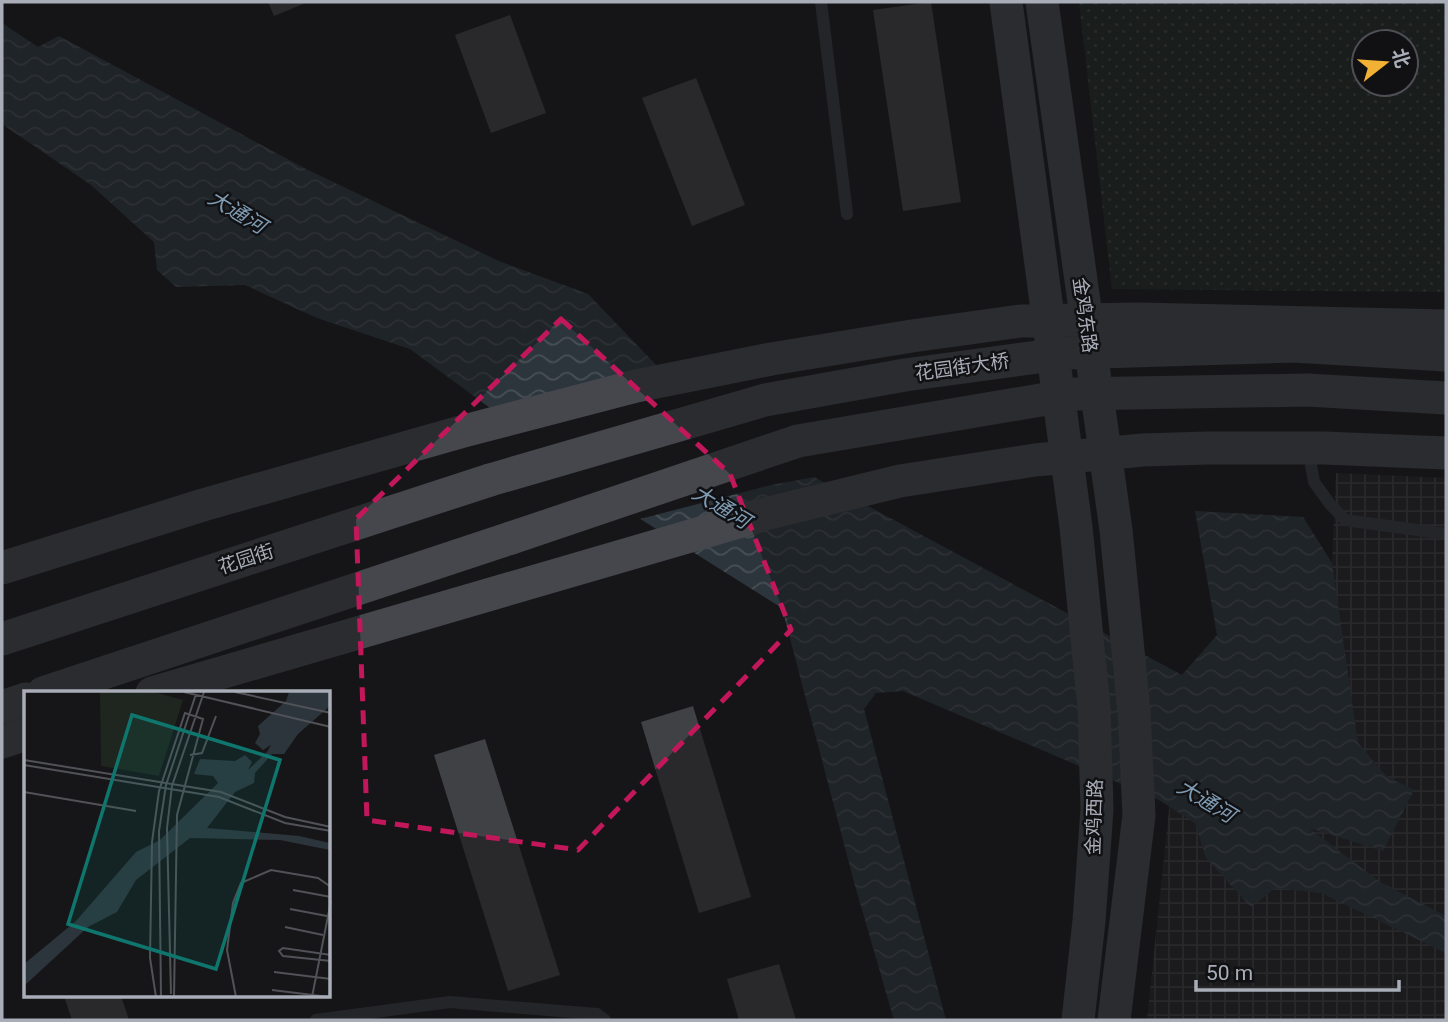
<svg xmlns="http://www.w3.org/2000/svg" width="1448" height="1022" font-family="Roboto,'Noto Sans SC',sans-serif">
  <defs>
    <pattern id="industrial-grid" width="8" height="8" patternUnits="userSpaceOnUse" patternTransform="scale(1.75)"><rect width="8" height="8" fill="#222225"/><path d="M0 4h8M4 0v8" fill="none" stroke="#3f3f43"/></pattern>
    <pattern id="grass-dots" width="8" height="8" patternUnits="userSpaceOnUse" patternTransform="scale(1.75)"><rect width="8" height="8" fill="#1e261f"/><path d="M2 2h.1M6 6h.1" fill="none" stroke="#3c433d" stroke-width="1.8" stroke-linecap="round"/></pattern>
    <pattern id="water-waves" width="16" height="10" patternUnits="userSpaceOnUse" patternTransform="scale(1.75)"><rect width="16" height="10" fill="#2c353c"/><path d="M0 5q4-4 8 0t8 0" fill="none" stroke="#485056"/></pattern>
  </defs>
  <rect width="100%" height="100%" fill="#161618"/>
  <path fill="url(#industrial-grid)" d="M 1336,473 L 1446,478 L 1446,1020 L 1147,1020 L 1183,676 L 1332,563 Z"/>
  <path fill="url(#grass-dots)" fill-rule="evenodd" d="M 1079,2 L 1446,2 L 1446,292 L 1112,289 ZM 1364,42 L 1406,42 L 1406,84 L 1364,84 Z"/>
  <path fill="url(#water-waves)" d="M 2,23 L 38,47 L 59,36 L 308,170 L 501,262 L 588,294 L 710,421 L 1182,675 L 1217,635 L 1195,511 L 1303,517 L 1332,563 L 1358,743 L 1386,776 L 1414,790 L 1383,851 L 1309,828 L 1380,882 L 1446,916 L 1446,953 L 1321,893 L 1275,888 L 1251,907 L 1206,858 L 1195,823 L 1159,800 L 903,691 L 876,693 L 864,709 L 946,1020 L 894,1020 L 854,882 L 782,608 L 642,520 L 410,349 L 317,318 L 245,285 L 176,287 L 157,270 L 154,242 L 91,185 L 2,124 Z"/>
  <path fill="#161618" d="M 672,377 L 712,418 L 820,476 L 771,485 L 636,520 L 500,420 Z"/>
  <path fill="#404145" d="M 268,2 L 308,2 L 274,16 Z
    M 931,2 L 961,202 L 903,211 L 873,10 Z
    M 510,15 L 546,113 L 491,133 L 455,35 Z
    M 696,78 L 745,205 L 692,226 L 642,98 Z
    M 693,706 L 751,897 L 699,913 L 641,722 Z
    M 485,739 L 560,975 L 508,991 L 434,755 Z
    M 779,964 L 796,1020 L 739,1020 L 727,979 Z
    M 64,996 L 121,996 L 129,1020 L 72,1020 Z"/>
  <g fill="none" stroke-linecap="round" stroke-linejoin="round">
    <path stroke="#37383d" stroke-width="12" d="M 821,2 L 847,214
      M 1308,448 L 1314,482 L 1330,504 L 1345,520 L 1446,534
      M 316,1020 L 450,1002 L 597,1014 L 605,1020"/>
    <path stroke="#45474d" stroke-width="33" d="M 1006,2 L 1076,527 L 1094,708 L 1097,809 L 1089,921 L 1078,1020
      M 1042,2 L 1116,530 L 1134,711 L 1139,815 L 1114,1020
      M 2,568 L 203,505 L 464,431 L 636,386 L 771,359 L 912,336 L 1021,321 L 1139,319 L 1446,326
      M 2,639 L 490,480
      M 43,693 L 511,538
      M 152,693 L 769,513 L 900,481 L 1035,460 L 1143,450 L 1208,448 L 1324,448 L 1446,453
      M 2,707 L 26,699
      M 2,742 L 26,734"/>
    <path stroke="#45474d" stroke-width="33" d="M 490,480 L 765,400 L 905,375 L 1067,353 L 1294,346 L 1446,355
      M 511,538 L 798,441 L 1076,394 L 1307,390 L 1446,398"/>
  </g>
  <path d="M0 0H1448V1022H0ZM 561,319 L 730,474 L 791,630 L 578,850 L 367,820 L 356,519 Z" fill="#161618" fill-opacity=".55" fill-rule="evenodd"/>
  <path fill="none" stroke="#c2185b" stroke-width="5" stroke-dasharray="14 9" stroke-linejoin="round" d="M 561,319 L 730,474 L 791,630 L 578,850 L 367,820 L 356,519 Z"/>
  <g text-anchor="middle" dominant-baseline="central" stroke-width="5" stroke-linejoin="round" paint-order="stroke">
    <g font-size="19" fill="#a8adb8" stroke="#111113">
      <text transform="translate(1085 315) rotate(82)">金鸡东路</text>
      <text transform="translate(962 367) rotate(-8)">花园街大桥</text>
      <text transform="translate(246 559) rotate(-18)">花园街</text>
      <text transform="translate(1094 817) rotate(-88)">金鸡西路</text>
    </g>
    <g font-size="21" font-style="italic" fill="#7f9bb3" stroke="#111113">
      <text transform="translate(237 212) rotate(31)">大通河</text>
      <text transform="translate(721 507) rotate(31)">大通河</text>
      <text transform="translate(1206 801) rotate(31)">大通河</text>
    </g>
  </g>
  <g transform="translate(24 691)">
    <rect width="306" height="306" fill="#161618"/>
    <path d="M 76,1 L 130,1 L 159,9 L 135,85 L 77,75 Z" fill="#1e261f"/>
    <path d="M 265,1 L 306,1 L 306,15 L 274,43 L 260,63 L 248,63 L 231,82 L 230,92 L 211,101 L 183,137 L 275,145 L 306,152 L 306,159 L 256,149 L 166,147 L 112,189 L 93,221 L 64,236 L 0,295 L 0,273 L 52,230 L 112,161 L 136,149 L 194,92 L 189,85 L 170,83 L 176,68 L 211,70 L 221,64 L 228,71 L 224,79 L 243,61 L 247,54 L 239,59 L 231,52 L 236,43 L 234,35 L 262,10 Z" fill="#2c353c"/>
    <path fill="none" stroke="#505258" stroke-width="2" d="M 160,1 L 307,36M 211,1 L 307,22M 166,64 L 178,62 L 192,25M 0,69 L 197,101 L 261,126 L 307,136M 0,74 L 195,106 L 261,132 L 307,140M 0,101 L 112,120M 269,199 L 307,206M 266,218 L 303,225M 261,236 L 299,244M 307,264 L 259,257 L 255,260 L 259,265 L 307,270M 250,281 L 307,288M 248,299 L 305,306M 147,303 L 143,137 L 148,95 L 180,1M 132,306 L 126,267 L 128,151 L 135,100 L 161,22 L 179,28 L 153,124 L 150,306M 137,306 L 135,140 L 142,94 L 172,3M 212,306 L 203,259 L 209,212 L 217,192 L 247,179 L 294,187 L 307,196M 288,306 L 307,210"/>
    <path fill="#0f766e" fill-opacity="0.15" stroke="#0f766e" stroke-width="3.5" d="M 108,24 L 256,69 L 192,278 L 44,233 Z"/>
    <rect width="306" height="306" fill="none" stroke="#a8adb8" stroke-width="3.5"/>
  </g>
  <rect width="1448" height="1022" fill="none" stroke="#a8adb8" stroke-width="7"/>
  <g transform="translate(1385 63) rotate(73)"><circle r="33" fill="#111113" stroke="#4d4f55" stroke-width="2"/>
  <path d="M0-5L12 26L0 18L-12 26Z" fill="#f2b134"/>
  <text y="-10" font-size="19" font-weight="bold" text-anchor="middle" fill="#a8adb8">北</text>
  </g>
  <path d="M1196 980v10h203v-10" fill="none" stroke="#a8adb8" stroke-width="3.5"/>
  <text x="1206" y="980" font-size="21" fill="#a8adb8" stroke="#111113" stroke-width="5" paint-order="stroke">50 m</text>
</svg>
